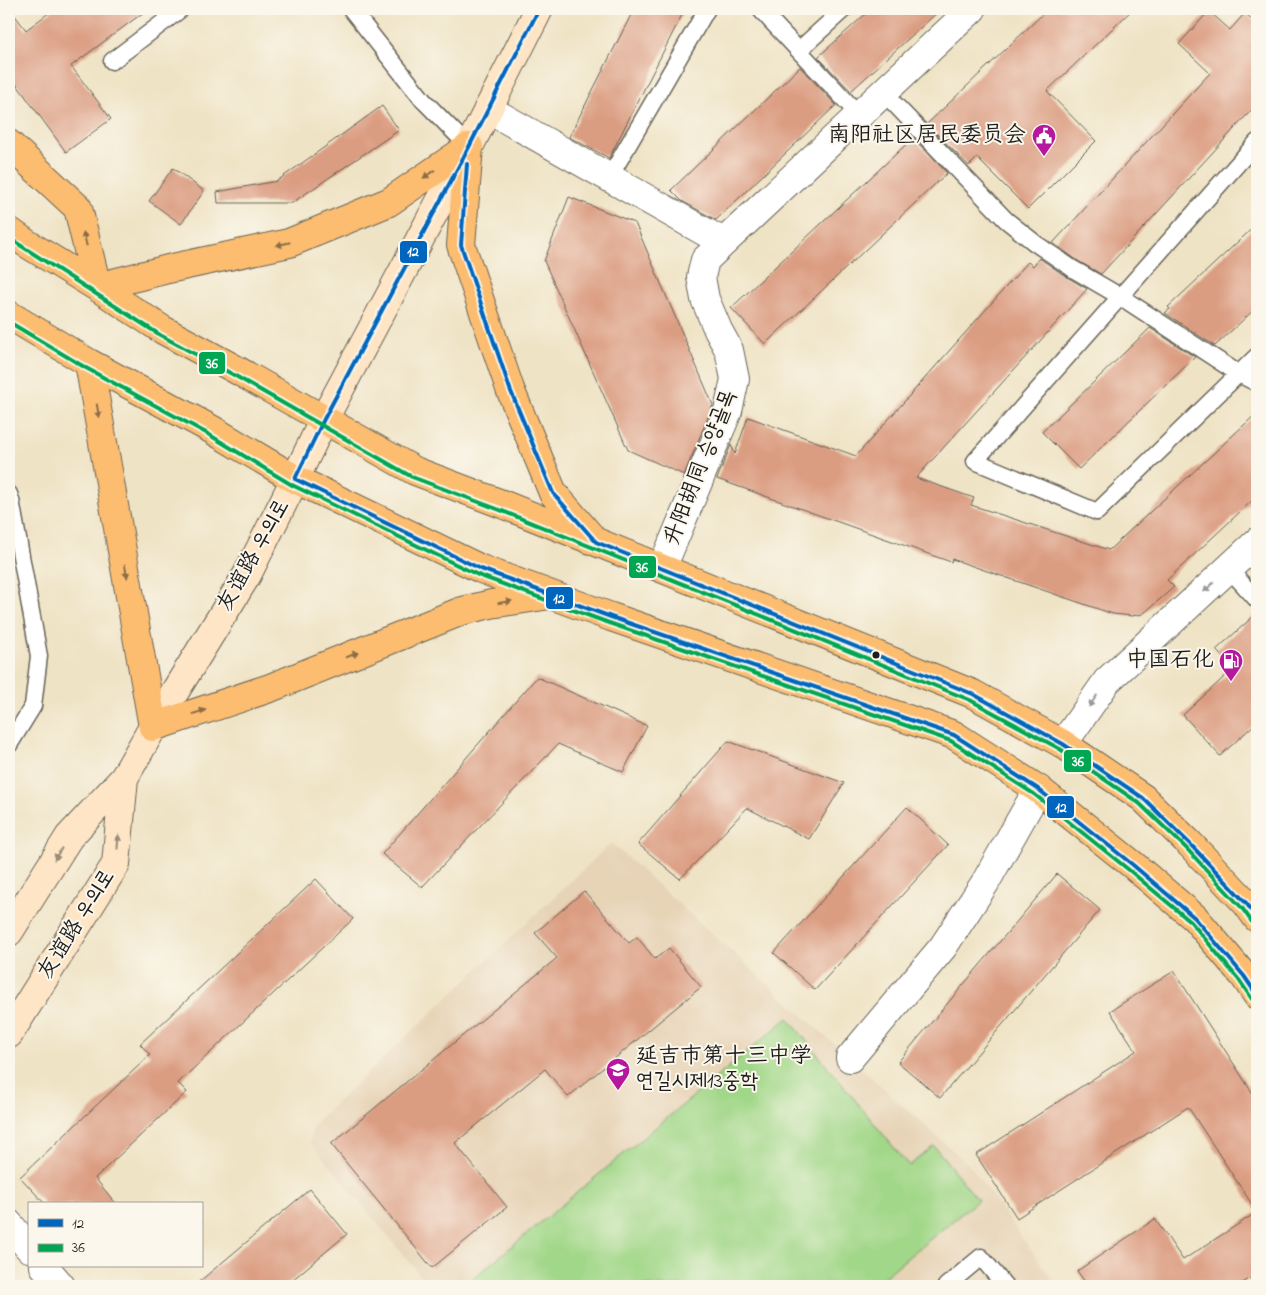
<svg xmlns="http://www.w3.org/2000/svg" width="1266" height="1295" font-family="'Indie Flower','LXGW WenKai TC','Poor Story',sans-serif">
  <rect width="100%" height="100%" fill="#fbf7ec"/>
  <filter id="ink" filterUnits="userSpaceOnUse"><feTurbulence type="fractalNoise" baseFrequency=".02" numOctaves="2"/><feDisplacementMap in="SourceGraphic" scale="10" xChannelSelector="R" yChannelSelector="G"/><feConvolveMatrix kernelMatrix="1 2 1 2 8 2 1 2 1" color-interpolation-filters="sRGB"/></filter>
  <filter id="wash" filterUnits="userSpaceOnUse"><feTurbulence type="fractalNoise" baseFrequency=".0096" numOctaves="4" result="noise"/><feDisplacementMap in="SourceGraphic" scale="20" xChannelSelector="R" yChannelSelector="G"/><feGaussianBlur stdDeviation="1.12" result="paint"/><feColorMatrix in="noise" values="0 0 0 0 0 0 0 0 0 0 0 0 0 0 0 0 0 1.4 0 .05"/><feComposite in="paint" operator="in"/></filter>
  <g filter="url(#wash)">
    <rect width="100%" height="100%" fill="#efe3c5"/>
    <path fill="#e7d4b7" d="M 611,843 L 972,1168 L 1057,1286 L 429,1286 L 310,1142 L 313,1125 Z"/>
    <path fill="#a1d788" stroke="#5e7a52" d="M 788,1018 L 909,1166 L 934,1146 L 978,1200 L 873,1286 L 466,1286 L 465,1285 Z"/>
    <g id="blocks">
      <path fill="#db9d82" d="M 9,9 L 10,9 L 26,30 L 54,9 L 148,9 L 71,66 L 111,119 L 66,152 L 9,74 Z
        M 634,9 L 685,9 L 609,158 L 569,137 Z
        M 871,9 L 941,9 L 851,91 L 818,57 Z
        M 1048,9 L 1133,9 L 1047,91 L 1096,141 L 1028,209 L 977,158 L 969,166 L 927,124 Z
        M 1209,11 L 1230,30 L 1245,13 L 1257,24 L 1257,104 L 1101,274 L 1078,261 L 1053,243 L 1210,73 L 1179,44 Z
        M 800,67 L 836,105 L 716,220 L 682,201 L 671,190 Z
        M 382,106 L 399,130 L 292,203 L 218,203 L 217,192 L 277,181 Z
        M 913,138 L 947,173 L 765,344 L 731,308 Z
        M 173,168 L 204,191 L 181,224 L 149,201 Z
        M 569,197 L 635,223 L 713,405 L 684,475 L 628,450 L 544,261 Z
        M 1257,224 L 1257,307 L 1215,346 L 1165,313 L 1170,309 L 1168,307 Z
        M 1039,258 L 1067,277 L 1087,289 L 916,478 L 974,498 L 971,505 L 1109,550 L 1257,413 L 1257,496 L 1167,580 L 1174,587 L 1143,614 L 1132,616 L 1113,614 L 952,559 L 951,562 L 717,479 L 731,445 L 735,454 L 748,417 L 856,456 L 1028,262 L 1033,266 Z
        M 1150,328 L 1195,357 L 1079,469 L 1042,432 Z
        M 1257,613 L 1257,722 L 1220,756 L 1183,715 L 1233,669 L 1216,650 Z
        M 537,677 L 647,726 L 623,772 L 558,744 L 422,887 L 382,854 Z
        M 728,741 L 844,783 L 809,839 L 747,808 L 680,879 L 638,844 Z
        M 907,807 L 948,845 L 815,990 L 774,953 Z
        M 1057,874 L 1100,910 L 940,1098 L 898,1062 Z
        M 316,879 L 353,919 L 178,1083 L 187,1092 L 95,1178 L 116,1204 L 45,1204 L 20,1177 L 150,1055 L 140,1044 Z
        M 584,891 L 629,943 L 637,937 L 655,959 L 669,948 L 701,987 L 568,1097 L 545,1069 L 455,1143 L 507,1207 L 432,1268 L 331,1144 L 557,958 L 535,933 Z
        M 1174,971 L 1257,1100 L 1257,1274 L 1238,1286 L 1088,1286 L 1077,1271 L 1155,1219 L 1183,1260 L 1257,1212 L 1188,1107 L 1017,1218 L 976,1155 L 1136,1051 L 1110,1011 Z
        M 310,1189 L 347,1234 L 285,1286 L 194,1286 Z"/>
    </g>
  </g>
  <g filter="url(#ink)">
    <use href="#blocks" fill-opacity="0" stroke="#666257" stroke-width="1"/>
    <g fill="none" stroke-linecap="round" stroke-linejoin="round">
      <defs>
        <path id="lane" d="M 351,9 L 423,100 L 469,147
          M 760,9 L 859,115
          M 799,50 L 844,9
          M 112,61 L 181,9
          M 883,92 L 1006,220 L 1035,243 L 1073,269 L 1121,297 L 1239,374 L 1257,383
          M 1257,142 L 975,461 L 1097,512 L 1257,356
          M 609,178 L 707,9
          M 9,494 L 11,500 L 39,656 L 33,706 L 9,745
          M 1229,569 L 1257,600
          M 946,1286 L 981,1257 L 1005,1286"/>
        <path id="street" d="M 488,109 L 723,242
          M 662,568 L 728,411 L 735,379 L 729,350 L 718,330 L 705,299 L 701,277 L 705,260 L 972,9
          M 1063,744 L 1107,681 L 1257,542
          M 850,1058 L 943,947 L 985,883 L 1038,789
          M 9,1224 L 29,1248
          M 44,1266 L 61,1286"/>
        <path id="secondary" d="M 9,932 L 69,837 L 124,778 L 153,727 L 247,575 L 295,479 L 324,419 L 469,147 L 539,9
          M 9,1034 L 116,864 L 124,778"/>
        <path id="primary" d="M 9,144 L 78,208 L 97,287
          M 469,147 L 461,245 L 510,389 L 553,493 L 591,537
          M 9,231 L 26,243 L 97,287 L 163,330 L 235,369 L 415,471 L 502,504 L 973,694 L 1063,744 L 1143,798 L 1190,844 L 1247,904 L 1257,918
          M 97,287 L 168,269 L 289,243 L 389,202 L 469,147
          M 9,315 L 89,363 L 211,429 L 295,479 L 481,569 L 611,617 L 954,735 L 1038,789 L 1133,865 L 1195,918 L 1244,976 L 1257,995
          M 89,363 L 153,727 L 270,688 L 462,611 L 491,604 L 550,595"/>
      </defs>
      <use href="#lane" stroke="#666257" stroke-width="19"/>
      <use href="#street" stroke="#666257" stroke-width="30"/>
      <use href="#secondary" stroke="#666257" stroke-width="30"/>
      <use href="#primary" stroke="#666257" stroke-width="30"/>
      <use href="#lane" stroke="#fff" stroke-width="16"/>
      <use href="#street" stroke="#fff" stroke-width="28"/>
      <use href="#secondary" stroke="#fee5c5" stroke-width="28"/>
      <use href="#primary" stroke="#fcbd6f" stroke-width="28"/>
      <defs>
        <path id="bus-1" d="M 539,9 L 469,147 L 324,419 L 295,479 L 481,569 L 611,617 L 954,735 L 1038,789 L 1133,865 L 1195,918 L 1244,976 L 1257,995
          M 467,164 L 461,245 L 510,389 L 553,493 L 596,542 L 973,694 L 1063,744 L 1143,798 L 1190,844 L 1247,904 L 1257,918"/>
        <path id="bus-2" d="M 9,238 L 160,335 L 232,374 L 412,477 L 500,510 L 970,700 L 1060,749 L 1139,803 L 1186,848 L 1242,908 L 1252,922
          M 9,322 L 86,368 L 208,434 L 292,485 L 478,575 L 609,623 L 951,741 L 1034,794 L 1129,870 L 1191,922 L 1239,980 L 1252,999"/>
      </defs>
      <use href="#bus-1" stroke="#fbf7ec" stroke-width="8"/>
      <use href="#bus-2" stroke="#fbf7ec" stroke-width="8"/>
      <use href="#bus-1" stroke="#0065bd" stroke-width="4"/>
      <use href="#bus-2" stroke="#00a651" stroke-width="4"/>
    </g>
    <defs><path id="oneway-solid" d="M-6-.8H1V-3.2L6.5 0L1 3.2V.8H-6Z" transform="scale(1.25)"/></defs>
    <g fill="#8c6c46">
      <use href="#oneway-solid" transform="translate(429 174) rotate(145)"/>
      <use href="#oneway-solid" transform="translate(85 239) rotate(-104)"/>
      <use href="#oneway-solid" transform="translate(283 244) rotate(167)"/>
      <use href="#oneway-solid" transform="translate(98 411) rotate(80)"/>
      <use href="#oneway-solid" transform="translate(126 571) rotate(80)"/>
      <use href="#oneway-solid" transform="translate(505 602) rotate(-9)"/>
      <use href="#oneway-solid" transform="translate(352 655) rotate(-22)"/>
      <use href="#oneway-solid" transform="translate(199 712) rotate(-18)"/>
    </g>
    <g fill="#999">
      <use href="#oneway-solid" transform="translate(1209 587) rotate(137)"/>
      <use href="#oneway-solid" transform="translate(1093 701) rotate(125)"/>
    </g>
    <g fill="#988b79">
      <use href="#oneway-solid" transform="translate(118 842) rotate(-85)"/>
      <use href="#oneway-solid" transform="translate(58 854) rotate(122)"/>
    </g>
  </g>
  <defs>
    <symbol id="civic-pin" viewBox="-11 -11 22 30"><path d="M0 17L-7.5 6A9.5 9.5 0 1 1 7.5 6Z" fill="#b5179e" stroke="#fbf7ec"/><path d="M-.6-6.5H3V-4.5H.6V-3L4-1V1h2V6H-6V1h2V-1L-.6-3ZM-1.2 2.5V6h2.4V2.5Z" fill="#fff"/></symbol>
    <symbol id="fuel-pin" viewBox="-11 -11 22 30"><path d="M0 17L-7.5 6A9.5 9.5 0 1 1 7.5 6Z" fill="#b5179e" stroke="#fbf7ec"/><path d="M-5.5-6h7V0h2V4h1.3V-2.5L3-4.5l.8-.8L6-3V5H2.5V1h-1V6h-7ZM-4.2-4.7v3.2H.2V-4.7Z" fill="#fff"/></symbol>
    <symbol id="school-pin" viewBox="-11 -11 22 30"><path d="M0 17L-7.5 6A9.5 9.5 0 1 1 7.5 6Z" fill="#b5179e" stroke="#fbf7ec"/><path d="M0-5L7-2L0 1L-7-2ZM-4 1L0 2.5L4 1V4Q0 6-4 4Z" fill="#fff"/></symbol>
  </defs>
  <g fill-rule="evenodd">
    <use href="#civic-pin" x="1030" y="122" width="28" height="38"/>
    <use href="#fuel-pin" x="1217" y="647" width="28" height="38"/>
    <use href="#school-pin" x="604" y="1056" width="28" height="38"/>
  </g>
  <circle fill="#1c1c1c" stroke="#fbf7ec" stroke-width="2" cx="876" cy="655" r="4.5"/>
  <g text-anchor="middle" dominant-baseline="central" stroke-width="4" stroke-linejoin="round" paint-order="stroke">
    <g font-size="22" fill="#1c1c1c" stroke="#fbf7ec" text-anchor="end">
      <text x="1026" y="136">南阳社区居民委员会</text>
      <text x="1214" y="661">中国石化</text>
      <text x="636" y="1057" text-anchor="start">延吉市第十三中学<tspan x="636" dy="25">연길시제13중학</tspan></text>
    </g>
    <g font-size="22" fill="#1c1c1c" stroke="#fbf7ec">
      <text transform="translate(701 468) rotate(-69)">升阳胡同 승양골목</text>
      <text transform="translate(254 556) rotate(-61)">友谊路 우의로</text>
      <text transform="translate(77 925) rotate(-58)">友谊路 우의로</text>
    </g>
  </g>
  <g stroke="#fbf7ec" stroke-width="2">
    <rect x="399" y="240" width="29" height="24" rx="5" fill="#0065bd"/>
    <rect x="198" y="351" width="28" height="24" rx="5" fill="#00a651"/>
    <rect x="628" y="555" width="29" height="24" rx="5" fill="#00a651"/>
    <rect x="545" y="586" width="29" height="24" rx="5" fill="#0065bd"/>
    <rect x="1063" y="749" width="29" height="24" rx="5" fill="#00a651"/>
    <rect x="1046" y="795" width="29" height="24" rx="5" fill="#0065bd"/>
  </g>
  <g font-size="14" text-anchor="middle" font-weight="bold" fill="#fff">
    <text x="413" y="256">12</text>
    <text x="212" y="368">36</text>
    <text x="642" y="572">36</text>
    <text x="559" y="603">12</text>
    <text x="1078" y="766">36</text>
    <text x="1061" y="812">12</text>
  </g>
  <rect width="1266" height="1295" fill="none" stroke="#fbf7ec" stroke-width="30"/>
  <rect x="28" y="1202" width="175" height="65" fill="#fbf7ec" stroke="#a29f99"/>
  <rect x="38" y="1219" width="25" height="8" fill="#0065bd" stroke="#a29f99"/>
  <text x="72" y="1228" font-size="15" fill="#1c1c1c">12</text>
  <rect x="38" y="1244" width="25" height="8" fill="#00a651" stroke="#a29f99"/>
  <text x="72" y="1252" font-size="15" fill="#1c1c1c">36</text>
</svg>
